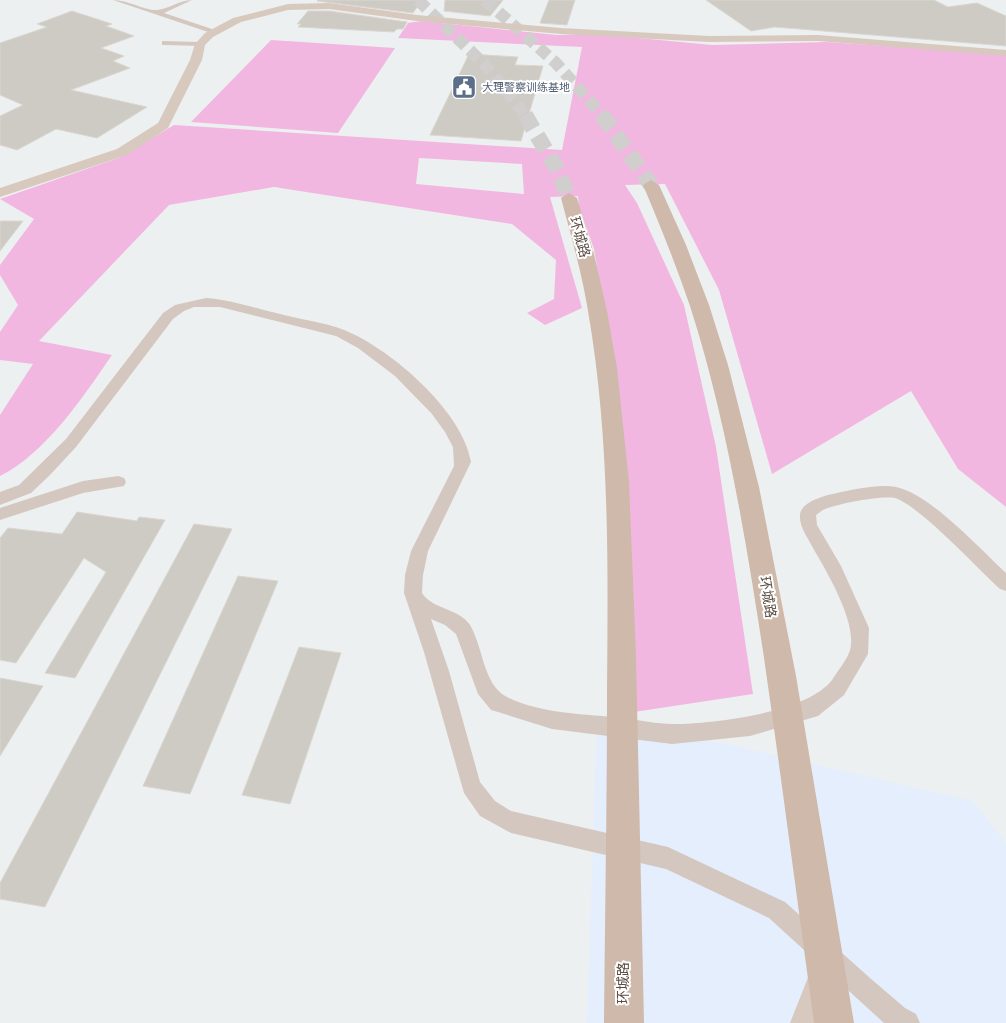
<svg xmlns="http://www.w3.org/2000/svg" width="1006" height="1023" font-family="Mulish,'Noto Sans SC',sans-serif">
  <rect width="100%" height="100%" fill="#edf0f0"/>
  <path fill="#e4eefd" d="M 597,714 L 973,801 L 1006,843 L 1006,1023 L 587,1023 Z"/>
  <path fill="#f2b7e1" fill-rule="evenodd" d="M 422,21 L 557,35 L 597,34 L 712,45 L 827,42 L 1006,54 L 1006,507 L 958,469 L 911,391 L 772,474 L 719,290 L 665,184 L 625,185 L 637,203 L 684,305 L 716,447 L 753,694 L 634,712 L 619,399 L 594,249 L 579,207 L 578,196 L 550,197 L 582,308 L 545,325 L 527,313 L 554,299 L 556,260 L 512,224 L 274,187 L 169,205 L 39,341 L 112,355 C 84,396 45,454 0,476 L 0,415 L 33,364 L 0,360 L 0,332 L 18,305 L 0,275 L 0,265 L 34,219 L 0,199 L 121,157 L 174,125 L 562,150 L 582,47 L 398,38 L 408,23 ZM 419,158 L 522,164 L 524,194 L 416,184 Z
    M 271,40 L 395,48 L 338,133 L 191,122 Z"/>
  <path fill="#cecac4" stroke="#dad6d1" d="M 318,0 L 422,0 L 413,13 L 317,1 Z
    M 445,0 L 503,0 L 490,16 L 444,11 Z
    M 549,0 L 575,0 L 567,25 L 540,23 Z
    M 706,0 L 934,0 L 948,7 L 977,3 L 1006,16 L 1006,46 L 775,27 L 751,31 Z
    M 72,11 L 112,24 L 106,26 L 134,36 L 101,48 L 124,56 L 113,61 L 130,68 L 71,90 L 147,107 L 97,138 L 56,129 L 17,150 L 0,145 L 0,116 L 23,105 L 0,95 L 0,43 L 47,27 L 37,24 Z
    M 308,11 L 329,11 L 407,22 L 403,29 L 397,29 L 394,32 L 298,27 L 301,24 L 297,24 Z
    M 469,54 L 518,57 L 515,65 L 543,66 L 521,141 L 430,135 Z
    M 0,221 L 23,221 L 0,251 Z
    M 77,512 L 137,521 L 139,517 L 165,520 L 75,678 L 45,673 L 106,572 L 84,558 L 16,663 L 0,660 L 0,538 L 8,528 L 62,534 Z
    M 194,524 L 232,529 L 45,907 L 0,899 L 0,883 Z
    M 238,576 L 278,581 L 190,794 L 143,786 Z
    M 299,647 L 341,653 L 290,804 L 242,795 Z
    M 0,678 L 43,686 L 0,756 Z"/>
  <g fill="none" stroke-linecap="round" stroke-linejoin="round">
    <path stroke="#d0cfce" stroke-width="12" stroke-dasharray="12 6" stroke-linecap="butt" d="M 418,0 L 486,66 L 526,116
      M 485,0 L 555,62 L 603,116"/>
    <path stroke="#d0cfce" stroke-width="16" stroke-dasharray="16 8" stroke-linecap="butt" d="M 525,115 L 557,169 L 569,198
      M 602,115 L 651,185"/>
    <path fill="#d4c7bf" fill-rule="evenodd" d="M 113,0 C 128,0 146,11 157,10 C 169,9 179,0 192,0 L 164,13 L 218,31 L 211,33 Z
      M 162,41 L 200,42 L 204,44 L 200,46 L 165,45 L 162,45 Z
      M 206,298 C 233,300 257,309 284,315 C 307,321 332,323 353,334 C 397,355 463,413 471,462 L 428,551 L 423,575 L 422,593 C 433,610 459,608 470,625 C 483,646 483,685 507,697 C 541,714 586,714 623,718 C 639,720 657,724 673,724 C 712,724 807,713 832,680 C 837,672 845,662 849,653 C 860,627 827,572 813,548 C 808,538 799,527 800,515 C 801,503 818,498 828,495 C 846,491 878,483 896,487 C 929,493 980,549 1006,573 L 1006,591 L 1000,589 C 978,569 920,506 895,498 C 881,495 835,504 823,510 L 816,515 L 817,525 L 841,566 L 869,628 L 868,654 L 844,695 L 818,716 L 750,736 L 672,744 L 552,729 L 498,712 L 491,710 L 478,694 L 456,634 L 445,625 L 431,619 L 449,671 L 480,782 L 495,801 L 511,811 L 668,847 L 785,902 L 870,978 L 905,1008 L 916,1014 L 920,1023 L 884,1023 L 769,918 L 666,869 L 511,833 L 480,816 L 464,793 L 424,652 L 404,593 L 405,575 L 411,551 L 454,466 L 453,447 L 445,432 L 432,414 L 395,376 L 358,348 L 336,336 L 220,307 L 194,307 L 184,311 L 173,319 L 76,447 L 50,475 L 31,493 L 0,505 L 0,492 L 19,485 L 66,439 L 163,313 L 175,305 Z
      M 118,476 L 124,478 L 126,482 L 124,486 L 83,493 L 0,520 L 0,508 L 83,481 Z"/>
    <path fill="#d8c9be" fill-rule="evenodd" d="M 329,3 L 417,15 L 561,28 L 709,36 L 818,35 L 1006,50 L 1006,56 L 818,41 L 709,42 L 561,34 L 417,21 L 329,9 L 288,10 L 241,22 L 213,37 L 205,45 L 202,60 L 168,128 L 127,155 L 0,197 L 0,188 L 117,149 L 158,123 L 190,60 L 195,44 L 205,33 L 233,18 L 288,4 Z
      M 823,965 L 835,970 L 840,982 L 826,1023 L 790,1023 L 811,970 Z"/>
    <path fill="#cfb9aa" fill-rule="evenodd" d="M 651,180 L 659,185 L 686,245 L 709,305 L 728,365 L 759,487 L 796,676 L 854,1023 L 814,1023 C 797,899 781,775 763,651 C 745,535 726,418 690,306 C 676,265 660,225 643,185 Z
      M 569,193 L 577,198 L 594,254 L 607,311 L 617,368 L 629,482 L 636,656 L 644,1023 L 604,1023 C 605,913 607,804 607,694 C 608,566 610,437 588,311 C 582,273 571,236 561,198 Z"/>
  </g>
  <defs>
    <symbol id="civic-square" viewBox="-11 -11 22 22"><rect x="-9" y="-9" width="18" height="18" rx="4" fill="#5c6f8a" stroke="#fff"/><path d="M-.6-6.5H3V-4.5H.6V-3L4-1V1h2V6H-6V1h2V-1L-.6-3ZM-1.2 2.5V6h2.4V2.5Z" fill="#fff"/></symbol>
  </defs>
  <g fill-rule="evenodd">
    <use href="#civic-square" x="450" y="73" width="28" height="28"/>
  </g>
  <g text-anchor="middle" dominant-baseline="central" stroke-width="4" stroke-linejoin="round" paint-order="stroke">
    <g font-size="11" fill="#4e5e75" stroke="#fff" text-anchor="start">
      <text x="482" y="87">大理警察训练基地</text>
    </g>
    <g font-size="14" fill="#5c4d44" stroke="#fff">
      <text transform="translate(580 237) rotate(74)">环城路</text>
      <text transform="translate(768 597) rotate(81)">环城路</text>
      <text transform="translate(623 983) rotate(-90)">环城路</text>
    </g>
  </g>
</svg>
